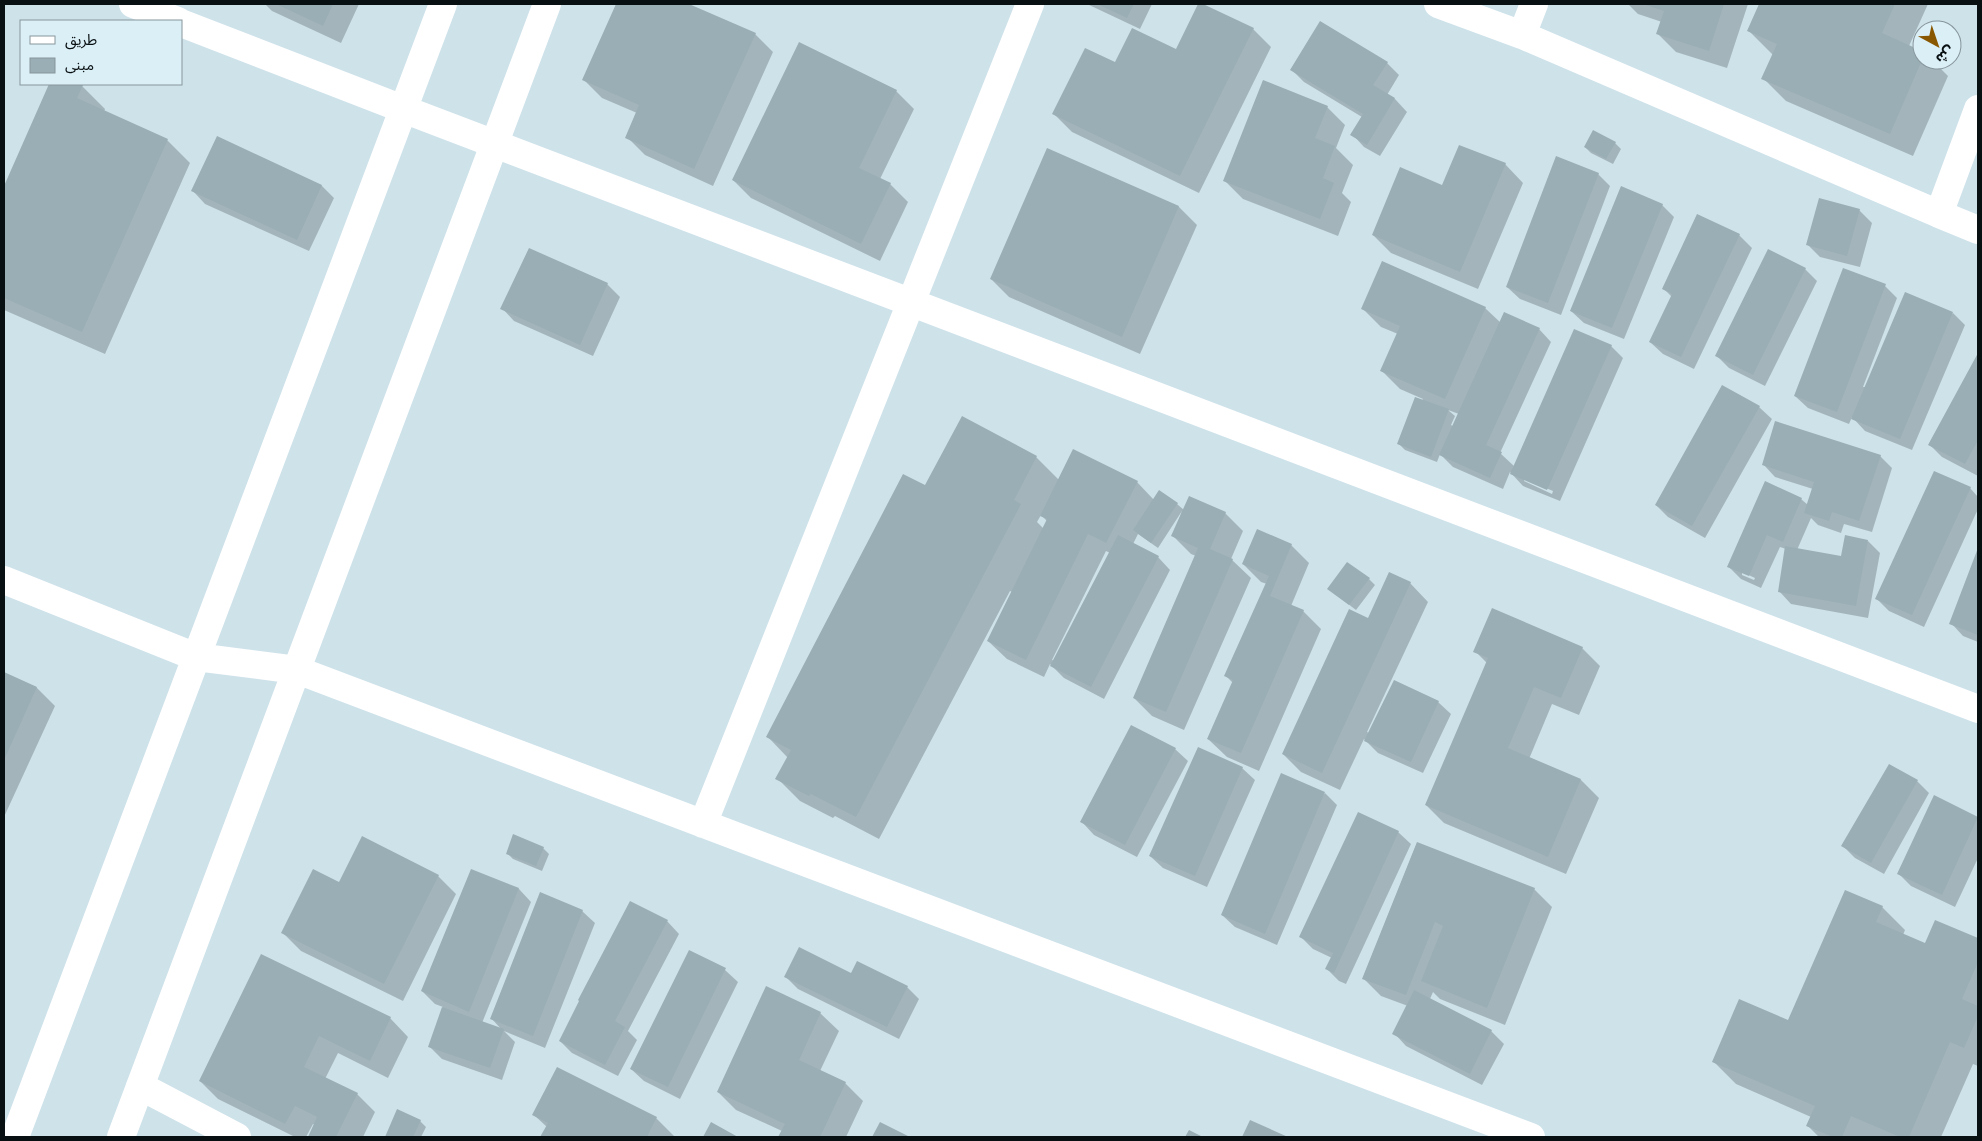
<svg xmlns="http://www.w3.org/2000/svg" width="1982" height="1141" font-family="Roboto,'Noto Sans Arabic',sans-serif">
  <rect width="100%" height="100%" fill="#cee2ea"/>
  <path fill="#0003" fill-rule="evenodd" d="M 265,4 L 359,4 L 341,43 L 272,11 Z
    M 618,4 L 686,4 L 755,34 L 773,52 L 713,186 L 645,155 L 627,137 L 637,113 L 602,98 L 584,80 Z
    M 1087,4 L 1152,4 L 1140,29 Z
    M 1199,4 L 1253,29 L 1271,47 L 1199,193 L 1072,132 L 1054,114 L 1116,64 L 1176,51 Z
    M 1628,4 L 1748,4 L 1727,68 L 1676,52 L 1658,34 L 1662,22 L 1638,14 Z
    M 1761,4 L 1928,4 L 1909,46 L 1922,52 L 1922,60 L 1932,60 L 1948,76 L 1913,156 L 1786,101 L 1763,78 L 1773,55 L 1749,31 Z
    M 1387,63 L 1399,75 L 1387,95 L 1395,99 L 1407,112 L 1380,156 L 1364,147 L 1352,134 L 1362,117 L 1304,82 L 1292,70 Z
    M 51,84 L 76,84 L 82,86 L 105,109 L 104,112 L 167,140 L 190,163 L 105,354 L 4,310 L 4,189 Z
    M 896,91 L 914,109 L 880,179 L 890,184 L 908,202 L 880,261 L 751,198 L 733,180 Z
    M 1327,107 L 1345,125 L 1336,148 L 1353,165 L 1342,193 L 1351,202 L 1338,236 L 1243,199 L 1225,181 Z
    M 217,138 L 322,186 L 334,198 L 309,251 L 205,204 L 193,191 Z
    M 1615,143 L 1621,149 L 1613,164 L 1591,153 L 1585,147 Z
    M 1048,150 L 1179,207 L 1197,225 L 1140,354 L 1009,297 L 991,279 Z
    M 1505,164 L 1523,183 L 1478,289 L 1391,253 L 1373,235 L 1443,186 Z
    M 1598,174 L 1610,186 L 1561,315 L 1520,299 L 1507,287 Z
    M 1662,205 L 1674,217 L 1624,339 L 1584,323 L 1571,311 Z
    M 1859,210 L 1872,223 L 1860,267 L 1820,257 L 1808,245 Z
    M 1698,215 L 1739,235 L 1752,248 L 1694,369 L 1663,354 L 1650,342 L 1672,297 L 1663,288 Z
    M 529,249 L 607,284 L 620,297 L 593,356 L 514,321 L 502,308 Z
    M 1805,269 L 1817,281 L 1765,386 L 1729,368 L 1717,356 Z
    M 1885,286 L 1897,298 L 1863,387 L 1866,387 L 1953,313 L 1965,325 L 1912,450 L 1865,431 L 1852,417 L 1849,424 L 1808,408 L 1795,396 Z
    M 1485,308 L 1501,323 L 1539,329 L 1551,342 L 1500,453 L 1514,466 L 1611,346 L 1623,358 L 1560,501 L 1523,486 L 1510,472 L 1503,489 L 1453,467 L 1440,454 L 1437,462 L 1405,450 L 1399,444 L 1423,399 L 1400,389 L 1382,371 L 1398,334 L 1381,327 L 1363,309 ZM 1448,410 L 1459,414 L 1453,426 L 1451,425 L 1455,416 ZM 1524,479 L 1553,491 L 1552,494 L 1524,481 Z
    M 1978,356 L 1978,476 L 1942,457 L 1929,444 Z
    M 1759,407 L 1772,419 L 1705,538 L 1668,517 L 1656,505 Z
    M 1880,456 L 1892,468 L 1872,532 L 1844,524 L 1841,533 L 1818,525 L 1811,518 L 1797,550 L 1842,557 L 1868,541 L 1880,553 L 1868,618 L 1791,604 L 1779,591 L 1786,549 L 1780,547 L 1761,588 L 1741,579 L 1729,567 L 1801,499 L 1808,505 L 1813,489 L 1775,477 L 1763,464 ZM 1742,572 L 1755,578 L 1754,580 L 1742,575 Z
    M 1036,457 L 1059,480 L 1137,482 L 1154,500 L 1177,504 L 1184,510 L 1225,513 L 1243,531 L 1231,559 L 1251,578 L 1184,730 L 1152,716 L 1134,698 L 1196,556 L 1191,554 L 1173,536 L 1182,511 L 1158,548 L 1138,534 L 1133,544 L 1158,557 L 1170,570 L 1104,699 L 1064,678 L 1050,664 L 1044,677 L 1007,659 L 988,641 L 1012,592 L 1010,591 L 879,839 L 835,816 L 833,818 L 800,801 L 777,778 L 788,758 L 768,737 L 925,487 ZM 1041,515 L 1047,521 L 1043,528 L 1037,522 ZM 1106,551 L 1110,553 L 1055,661 L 1052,660 Z
    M 1970,488 L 1978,497 L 1978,509 L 1924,627 L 1889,611 L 1876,598 Z
    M 1291,545 L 1309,563 L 1291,606 L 1303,611 L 1321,629 L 1259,771 L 1227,757 L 1208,739 L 1233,683 L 1226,676 L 1267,584 L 1261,582 L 1243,564 Z
    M 1978,551 L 1978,642 L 1963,636 L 1951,623 Z
    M 1369,579 L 1375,585 L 1356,610 L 1335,594 Z
    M 1410,583 L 1428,602 L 1367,732 L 1369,733 L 1438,702 L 1451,714 L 1423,773 L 1378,753 L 1364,739 L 1340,790 L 1301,772 L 1283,754 Z
    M 1582,648 L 1600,666 L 1579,715 L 1552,704 L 1529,759 L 1581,780 L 1599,798 L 1566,874 L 1444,823 L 1426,805 L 1487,663 L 1475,651 Z
    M 4,673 L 37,688 L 55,706 L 4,817 Z
    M 1175,749 L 1188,761 L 1137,857 L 1094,835 L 1082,822 Z
    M 1242,768 L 1255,780 L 1207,887 L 1163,868 L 1150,856 Z
    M 1917,781 L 1929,793 L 1884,874 L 1855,858 L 1843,846 Z
    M 1325,793 L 1337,805 L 1277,945 L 1235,927 L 1222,915 Z
    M 1935,797 L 1978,818 L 1978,858 L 1955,907 L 1911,886 L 1898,873 Z
    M 1398,832 L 1411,844 L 1346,984 L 1339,981 L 1327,969 L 1332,958 L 1313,949 L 1301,937 Z
    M 1417,843 L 1534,889 L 1552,907 L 1505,1025 L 1440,999 L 1433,992 L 1430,999 L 1491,1031 L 1504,1044 L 1482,1085 L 1406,1046 L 1394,1033 L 1408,1006 L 1381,996 L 1363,978 Z
    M 543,848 L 549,854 L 542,871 L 513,859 L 507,853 Z
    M 471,871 L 519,889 L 531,902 L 482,1023 L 502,1030 L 491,1018 L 582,911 L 595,923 L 545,1048 L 504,1031 L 515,1042 L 502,1080 L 442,1059 L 430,1047 L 443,1007 L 435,1004 L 422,991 Z
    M 438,876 L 456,894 L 403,1001 L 301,951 L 283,933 L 339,883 Z
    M 1882,907 L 1905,930 L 1903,935 L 1926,945 L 1936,922 L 1978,940 L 1978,1066 L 1973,1064 L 1941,1137 L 1819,1137 L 1807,1125 L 1811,1117 L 1736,1084 L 1713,1061 L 1789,1022 Z
    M 667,921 L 679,934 L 628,1031 L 637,1040 L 618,1076 L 572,1053 L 560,1041 Z
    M 689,952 L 725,970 L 738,982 L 680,1099 L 644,1081 L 631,1069 Z
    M 262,956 L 390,1018 L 408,1037 L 388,1078 L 338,1053 L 325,1079 L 357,1094 L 375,1112 L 363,1137 L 309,1137 L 315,1125 L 313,1124 L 306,1137 L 295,1137 L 218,1099 L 200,1081 Z
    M 851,974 L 907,987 L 919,999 L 899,1039 L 798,989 L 785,976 Z
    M 820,1013 L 839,1031 L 820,1071 L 845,1083 L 863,1101 L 846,1137 L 780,1137 L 782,1131 L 736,1110 L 718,1092 Z
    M 398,1111 L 420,1121 L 426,1127 L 421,1137 L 386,1137 Z
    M 534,1115 L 656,1118 L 674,1136 L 674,1137 L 542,1137 L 547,1127 Z"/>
  <path fill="#9aaeb5" d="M 276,4 L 333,4 L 323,26 Z
    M 616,4 L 689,4 L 756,33 L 694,169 L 625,138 L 639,105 L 582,80 Z
    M 1097,4 L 1134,4 L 1127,18 Z
    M 1198,4 L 1203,4 L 1254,28 L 1180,176 L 1052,114 L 1085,48 L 1115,62 L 1132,28 L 1176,49 Z
    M 1643,4 L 1724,4 L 1709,51 L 1656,34 L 1664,11 Z
    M 1759,4 L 1895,4 L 1882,33 L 1922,51 L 1922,60 L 1890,134 L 1761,79 L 1777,44 L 1747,31 Z
    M 1320,21 L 1388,62 L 1373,85 L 1395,98 L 1367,145 L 1350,135 L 1363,114 L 1290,70 Z
    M 799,42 L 897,90 L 859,168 L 891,183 L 861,244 L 732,180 Z
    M 1263,80 L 1328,106 L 1315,138 L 1335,146 L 1323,178 L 1334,183 L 1320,219 L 1223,181 Z
    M 49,84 L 83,85 L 77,98 L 168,139 L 82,332 L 4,298 L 4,186 Z
    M 1593,130 L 1616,142 L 1606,159 L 1584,147 Z
    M 217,136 L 322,185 L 297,240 L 191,191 Z
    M 1459,145 L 1506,163 L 1460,272 L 1372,235 L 1400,167 L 1442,185 Z
    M 1047,148 L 1179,206 L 1122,337 L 990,279 Z
    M 1556,156 L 1599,173 L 1548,303 L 1506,287 Z
    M 1621,186 L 1663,204 L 1612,328 L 1570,311 Z
    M 1819,198 L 1860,209 L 1847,256 L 1806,245 Z
    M 1697,214 L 1740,234 L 1681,357 L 1649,342 L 1672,294 L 1662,289 Z
    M 529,248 L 608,283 L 580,345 L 500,309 Z
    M 1768,249 L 1806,268 L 1753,375 L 1715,356 Z
    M 1382,261 L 1486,307 L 1445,399 L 1380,371 L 1400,326 L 1361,309 Z
    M 1843,268 L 1886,284 L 1837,412 L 1794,396 Z
    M 1905,292 L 1953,312 L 1900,439 L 1851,419 Z
    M 1504,312 L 1540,328 L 1486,445 L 1502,452 L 1490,478 L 1439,455 Z
    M 1574,329 L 1612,345 L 1547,490 L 1510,474 Z
    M 1978,353 L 1978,440 L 1965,464 L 1928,445 Z
    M 1722,385 L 1760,406 L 1692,526 L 1655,505 Z
    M 1415,397 L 1449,409 L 1431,457 L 1397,444 Z
    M 962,416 L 1037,456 L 1014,500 L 1021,504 L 856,817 L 811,794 L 809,796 L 775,779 L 791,750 L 766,737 L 903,474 L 925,485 Z
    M 1775,421 L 1881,455 L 1859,521 L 1832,512 L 1829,521 L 1804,513 L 1814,482 L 1762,465 Z
    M 1073,449 L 1138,481 L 1106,543 L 1088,534 L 1026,660 L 987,641 L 1047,519 L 1040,516 Z
    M 1934,471 L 1971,487 L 1912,615 L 1875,599 Z
    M 1765,481 L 1802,498 L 1783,542 L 1767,535 L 1749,576 L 1727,567 Z
    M 1159,490 L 1178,503 L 1151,543 L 1133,530 Z
    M 1189,496 L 1226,512 L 1210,549 L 1233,559 L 1166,712 L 1133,698 L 1198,548 L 1171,536 Z
    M 1257,529 L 1292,544 L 1270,596 L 1304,610 L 1241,753 L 1207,739 L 1233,680 L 1224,676 L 1269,576 L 1242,564 Z
    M 1118,535 L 1159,556 L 1091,687 L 1050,666 Z
    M 1845,535 L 1868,540 L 1856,606 L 1778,592 L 1785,546 L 1841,556 Z
    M 1978,548 L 1978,635 L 1949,624 Z
    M 1347,562 L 1370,578 L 1349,605 L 1327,589 Z
    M 1389,572 L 1411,582 L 1322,773 L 1282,754 L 1349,609 L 1368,618 Z
    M 1492,608 L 1583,647 L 1561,698 L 1534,687 L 1508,748 L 1581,779 L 1548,857 L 1425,805 L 1488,658 L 1473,652 Z
    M 4,672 L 37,687 L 4,760 Z
    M 1394,680 L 1439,701 L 1411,762 L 1364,741 Z
    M 1131,725 L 1176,748 L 1125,845 L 1080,822 Z
    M 1198,747 L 1243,767 L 1195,876 L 1149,856 Z
    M 1889,764 L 1918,780 L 1871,863 L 1841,846 Z
    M 1281,773 L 1325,792 L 1265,934 L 1221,915 Z
    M 1934,795 L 1978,817 L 1942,895 L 1897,874 Z
    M 1358,812 L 1399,831 L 1334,973 L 1325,969 L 1333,953 L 1299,937 Z
    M 513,834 L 544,847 L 536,866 L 506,854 Z
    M 362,836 L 439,875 L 384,984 L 281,933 L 313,869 L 339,882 Z
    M 1417,842 L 1535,888 L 1487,1008 L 1421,981 L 1443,926 L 1435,922 L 1406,995 L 1362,979 Z
    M 471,869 L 519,888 L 469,1012 L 421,991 Z
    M 1845,890 L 1883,906 L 1876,922 L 1925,943 L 1935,920 L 1978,938 L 1978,962 L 1962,999 L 1978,1006 L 1978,1016 L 1964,1048 L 1950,1042 L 1909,1137 L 1900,1137 L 1851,1116 L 1842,1137 L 1833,1137 L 1806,1126 L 1815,1106 L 1712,1062 L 1739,999 L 1788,1020 Z
    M 540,892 L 583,910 L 533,1036 L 490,1019 Z
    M 630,901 L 668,920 L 615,1021 L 625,1027 L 605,1065 L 559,1041 L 579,1001 L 578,1000 Z
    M 799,947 L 851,973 L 857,961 L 908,986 L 887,1027 L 784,977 Z
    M 689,950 L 726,968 L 668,1087 L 630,1069 Z
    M 261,954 L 391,1017 L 370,1061 L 319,1036 L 304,1067 L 358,1093 L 336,1137 L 308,1137 L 317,1117 L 295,1106 L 285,1124 L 199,1081 Z
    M 766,986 L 821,1012 L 799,1060 L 846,1082 L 820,1137 L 778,1137 L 785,1124 L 717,1092 Z
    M 1414,990 L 1492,1030 L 1470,1074 L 1392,1034 Z
    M 442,1007 L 504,1029 L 490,1068 L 428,1047 Z
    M 557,1067 L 657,1117 L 647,1137 L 540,1137 L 548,1123 L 532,1115 Z
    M 397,1109 L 421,1120 L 413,1137 L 385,1137 Z
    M 1250,1120 L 1288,1137 L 1242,1137 Z
    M 711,1122 L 738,1137 L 703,1137 Z
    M 880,1122 L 910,1137 L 872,1137 Z
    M 1189,1130 L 1203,1137 L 1185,1137 Z"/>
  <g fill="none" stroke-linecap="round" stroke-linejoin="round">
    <path stroke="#fff" stroke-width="28" d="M 133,4 L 178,21
      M 1438,4 L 1522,35 L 1939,214 L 1978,109
      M 181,23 L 403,109 L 1978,709
      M 1522,35 L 1534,4
      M 1939,214 L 1978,230
      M 4,580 L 196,657 L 297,670 L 1531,1137
      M 703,824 L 1030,4
      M 140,1086 L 237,1137
      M 15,1137 L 443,4
      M 121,1137 L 547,4"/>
  </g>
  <rect width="1982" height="1141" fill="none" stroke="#091012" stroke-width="10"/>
  <rect x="20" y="20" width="162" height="65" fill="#dbeff7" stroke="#87969b"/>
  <rect x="30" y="36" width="25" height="8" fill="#ffffff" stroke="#87969b"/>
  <text x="65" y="45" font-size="15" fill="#091012">طريق</text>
  <rect x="30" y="58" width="25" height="15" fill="#9aaeb5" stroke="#87969b"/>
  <text x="65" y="70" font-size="15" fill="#091012">مبنى</text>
  <g transform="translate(1937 45) rotate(140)"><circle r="24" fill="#dbeff7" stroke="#87969b"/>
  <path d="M0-4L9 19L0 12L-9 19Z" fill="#895700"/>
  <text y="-8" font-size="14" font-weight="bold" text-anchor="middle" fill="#091012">ش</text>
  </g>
</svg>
